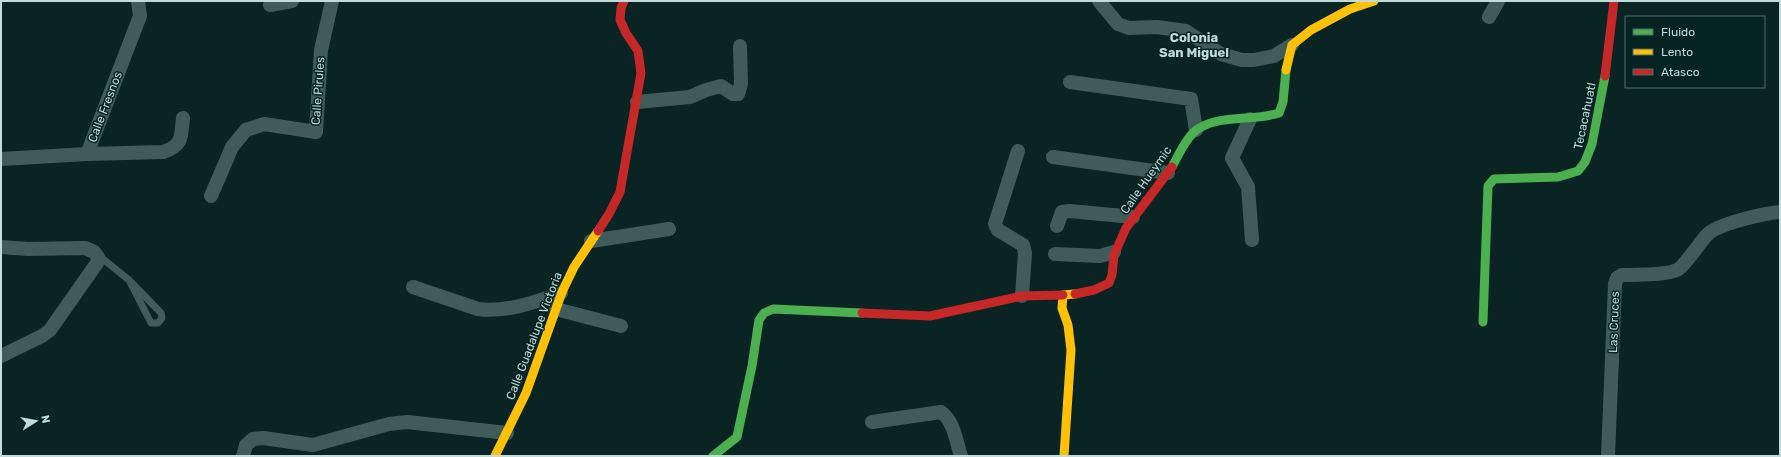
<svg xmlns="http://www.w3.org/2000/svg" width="1781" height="457" font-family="Rubik,sans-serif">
  <rect width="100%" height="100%" fill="#0a2424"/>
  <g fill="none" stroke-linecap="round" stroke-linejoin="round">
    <path stroke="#3f5c5b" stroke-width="7" d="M 98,255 L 129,280 L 161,313 L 162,318 L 158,323 L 151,323 L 129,280"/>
    <path stroke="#3f5c5b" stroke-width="14" d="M 1099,1 L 1118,24 L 1129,28 L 1157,27 L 1186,31 L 1221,54 L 1242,60 L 1254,60 L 1274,56 L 1292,45
      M 270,5 L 292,1
      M 1489,17 L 1498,1
      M 1070,82 L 1191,99 L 1196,130
      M 637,102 L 690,97 L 706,90 L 721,86 L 733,94 L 738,94 L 741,84 L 740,46
      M 1250,119 L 1232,158 L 1248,187 L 1252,240
      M 1018,151 L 995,224 L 998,230 L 1023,245 L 1025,253 L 1022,296
      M 87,154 L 163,152 C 183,146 181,136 183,118
      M 1053,157 L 1168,173
      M 1,159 L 87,154 L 140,16 L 138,1
      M 211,196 L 232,147 L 246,130 L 264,124 L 316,132 L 321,50 L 332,1
      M 1057,226 L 1062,212 L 1070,211 L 1133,217
      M 591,241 L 669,229
      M 1,247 L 28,249 L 85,248 L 94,252 L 98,257 L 97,263 L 50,330 L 42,336 L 1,356
      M 1055,254 L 1100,256 L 1114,252
      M 413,287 L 478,309 C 505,313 536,302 561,293
      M 556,309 L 621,326
      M 872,422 L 941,412 C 954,421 956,441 961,456
      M 243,456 L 246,445 L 253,439 L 263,438 L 313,445 L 389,424 L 407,422 L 507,433
      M 1608,456 L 1615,284 L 1617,278 L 1622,275 C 1637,274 1664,276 1677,270 C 1685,266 1700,242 1707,235 C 1716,224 1766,213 1780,212"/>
    <path stroke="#4caf50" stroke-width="9" d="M 1172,167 C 1178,156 1184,142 1193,133 C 1214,113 1253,122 1279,113 L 1283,102 L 1286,70
      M 1483,322 L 1488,186 L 1494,179 L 1558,177 L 1578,171 L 1585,162 L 1592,144 L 1605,76
      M 713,456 L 737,437 L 752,366 L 759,320 L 764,313 L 773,309 L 862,313"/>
    <path stroke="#ffc107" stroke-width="9" d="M 1286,70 L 1292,45 L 1311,30 L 1350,9 L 1374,1
      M 495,456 L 526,393 L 562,292 L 574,267 L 598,231
      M 1064,456 L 1071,350 L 1068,325 L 1062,308 L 1063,295 L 1075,294"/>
    <path stroke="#c62828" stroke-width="9" d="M 1605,76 L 1614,1
      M 598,231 L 609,214 L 620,192 L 641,73 L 638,51 L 626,33 L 620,20 L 621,8 L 624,1
      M 1075,294 L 1094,290 L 1109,283 L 1112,275 L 1114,255 L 1126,228 L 1172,167
      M 862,313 L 930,316 L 1022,296 L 1063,295"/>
  </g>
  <g text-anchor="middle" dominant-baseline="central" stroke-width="3" stroke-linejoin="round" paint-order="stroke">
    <g font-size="12" fill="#bfdbda" stroke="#042322">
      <text transform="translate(318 91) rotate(-86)">Calle Pirules</text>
      <text transform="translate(105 107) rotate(-69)">Calle Fresnos</text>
      <text transform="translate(1585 116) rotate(-78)">Tecacahuatl</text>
      <text transform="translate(1146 180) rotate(-55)">Calle Hueymic</text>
      <text transform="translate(1614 322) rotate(-88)">Las Cruces</text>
      <text transform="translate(534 336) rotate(-69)">Calle Guadalupe Victoria</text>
    </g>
    <g font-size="13" font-weight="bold" fill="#bfdbda" stroke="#042322">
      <text x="1194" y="37">Colonia<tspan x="1194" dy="15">San Miguel</tspan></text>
    </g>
  </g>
  <rect width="1781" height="457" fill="none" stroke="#bfdbda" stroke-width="4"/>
  <rect x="1625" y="16" width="140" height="72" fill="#042322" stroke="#4f6d6c"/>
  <rect x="1633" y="29" width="20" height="6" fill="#4caf50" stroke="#4f6d6c"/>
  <text x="1661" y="36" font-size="12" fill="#bfdbda">Fluido</text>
  <rect x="1633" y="49" width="20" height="6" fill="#ffc107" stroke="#4f6d6c"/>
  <text x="1661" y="56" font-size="12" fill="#bfdbda">Lento</text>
  <rect x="1633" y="69" width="20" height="6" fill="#c62828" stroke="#4f6d6c"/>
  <text x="1661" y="76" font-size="12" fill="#bfdbda">Atasco</text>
  <g transform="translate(36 421) rotate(79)" stroke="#042322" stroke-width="3" paint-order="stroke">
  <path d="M0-3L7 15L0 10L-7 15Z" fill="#bfdbda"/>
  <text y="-6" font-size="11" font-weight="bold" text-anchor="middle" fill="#bfdbda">N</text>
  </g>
</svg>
